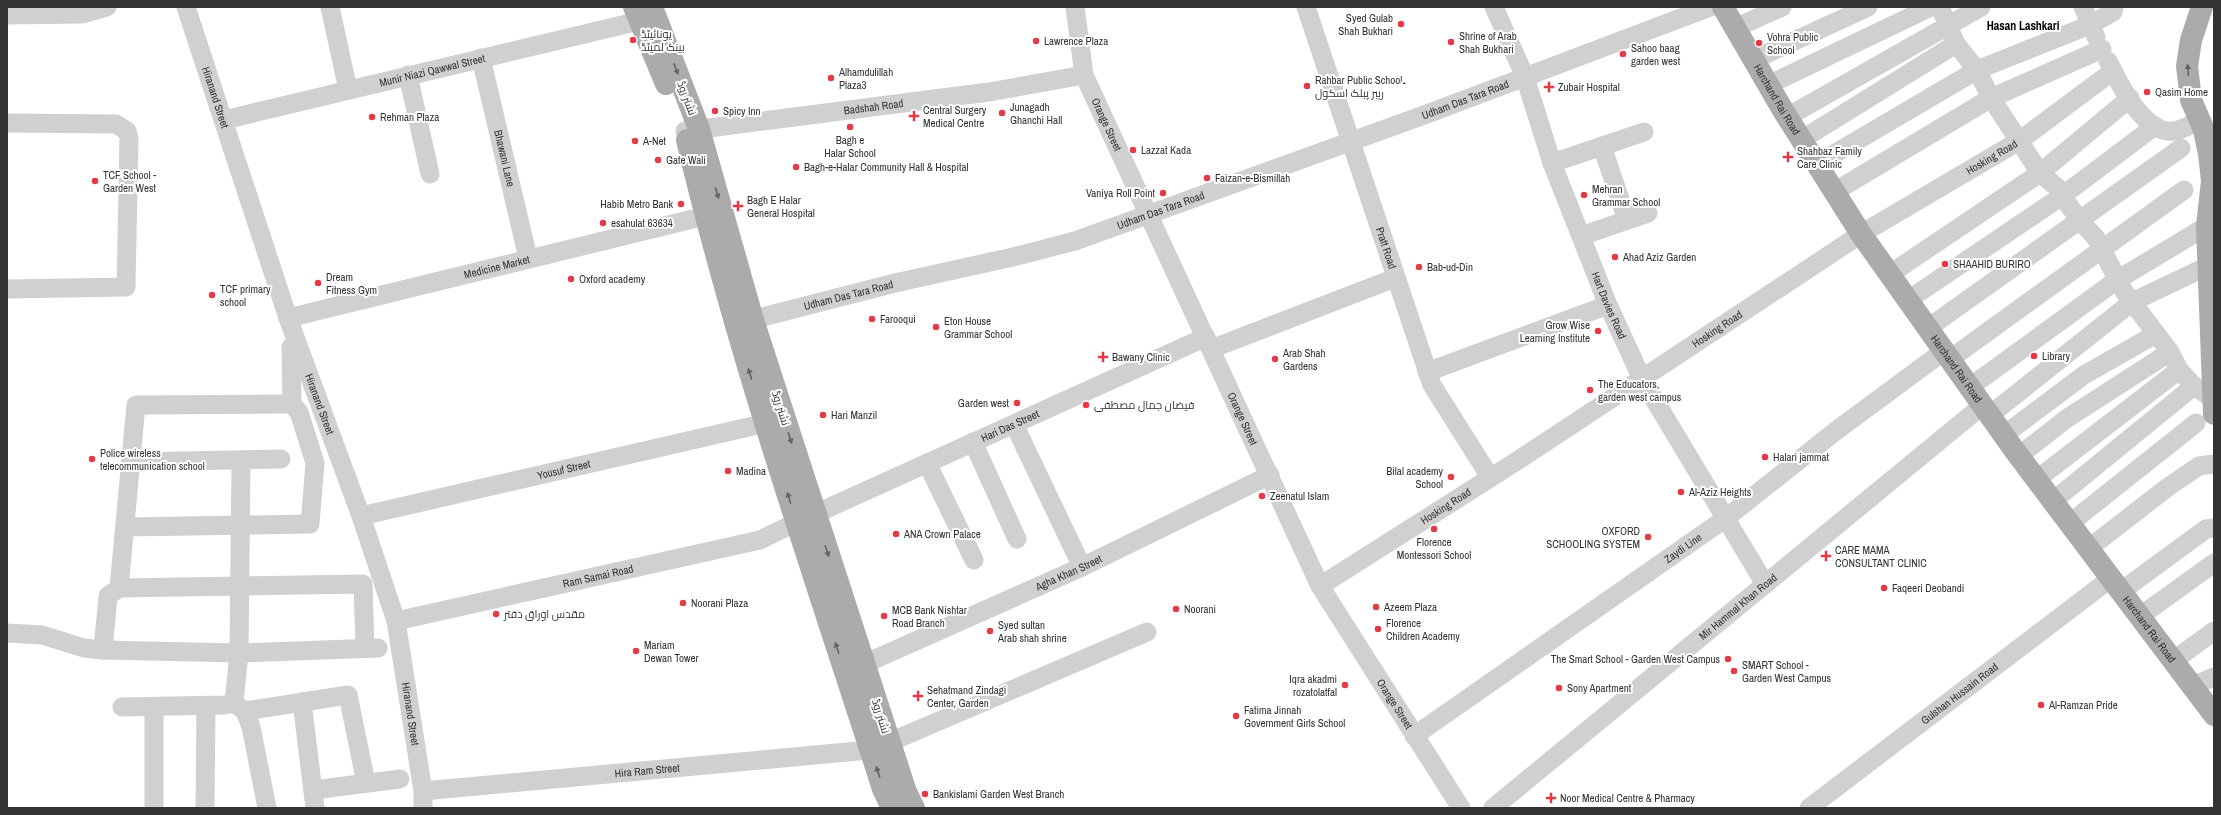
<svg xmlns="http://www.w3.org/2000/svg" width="2221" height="815" font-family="'Archivo Narrow',Cairo,sans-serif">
  <rect width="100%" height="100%" fill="#fff"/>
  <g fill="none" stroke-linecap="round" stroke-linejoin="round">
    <g stroke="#d0d0d0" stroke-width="19">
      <path id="s1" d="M 186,7 L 288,318 L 361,516 L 396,621 L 423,791 L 423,808"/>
      <path d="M 330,7 L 348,90"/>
      <path id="s2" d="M 1075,7 L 1084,75 L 1320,586 L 1461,808"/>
      <path id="s3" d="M 1306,7 L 1432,385 L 1490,477"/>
      <path id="s4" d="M 1494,7 L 1525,77 L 1552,163 L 1608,305 L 1642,379 L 1765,584"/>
      <path d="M 1940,7 L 1956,44 L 1977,70 L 1991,98 L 2040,173 L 2059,189 L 2062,196 L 2081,222 L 2096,238 L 2123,290 L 2170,352 L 2179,370 L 2194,386 L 2213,399"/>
      <path d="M 2083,7 L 2096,37"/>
      <path d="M 7,15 L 83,14 L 107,7"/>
      <path d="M 1735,28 L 1782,7"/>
      <path id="s5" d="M 481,58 L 528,258"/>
      <path d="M 1753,60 L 1868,7"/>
      <path d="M 2108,61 C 2119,83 2144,135 2174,131 C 2183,130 2192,124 2200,120"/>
      <path d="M 408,75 L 430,174"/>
      <path d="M 1768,85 L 1931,7"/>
      <path d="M 1787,117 L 1981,7"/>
      <path id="s6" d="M 224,120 L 639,21"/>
      <path d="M 7,123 L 116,124 L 127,131 L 129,138 L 126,287 L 7,289"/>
      <path id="s7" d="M 685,131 L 989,92 L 1084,75"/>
      <path d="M 1801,140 L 1956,44"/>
      <path d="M 1602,146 L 1627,220"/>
      <path d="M 1552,163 L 1644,132"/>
      <path d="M 1817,164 L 1977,70 L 2090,25 L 2113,12 L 2114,7"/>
      <path d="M 1834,192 L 1991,98 L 2102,49"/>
      <path d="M 1581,236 L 1648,213"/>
      <path d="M 1890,274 L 2040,173 L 2130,98"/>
      <path d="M 1908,300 L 2062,196 L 2155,126"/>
      <path id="s8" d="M 288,318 L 705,216"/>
      <path id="s9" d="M 739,323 L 895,283 L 1013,257 L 1075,241 L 1427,114 L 1710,7"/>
      <path d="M 1928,328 L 2181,148"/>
      <path d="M 1211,349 L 1395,278"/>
      <path d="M 1950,359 L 2184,190"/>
      <path d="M 1427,372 L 1608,305"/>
      <path d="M 1970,387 L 2117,280 L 2207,226"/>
      <path d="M 1990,415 L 2132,302 L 2210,265"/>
      <path d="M 1014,424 L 1082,567"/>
      <path d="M 2004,435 L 2084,375 L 2156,334"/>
      <path d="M 973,442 L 1017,539"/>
      <path d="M 2019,456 L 2066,419 L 2170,352"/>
      <path d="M 132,462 L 281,459"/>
      <path d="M 927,463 L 974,560"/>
      <path d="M 2036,480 L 2179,370"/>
      <path d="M 2053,501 L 2194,386"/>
      <path id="s10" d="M 815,514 L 1206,337"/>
      <path id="s11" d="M 361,516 L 766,423"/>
      <path d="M 2069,524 L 2196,423"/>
      <path d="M 125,527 L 310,524 L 315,463 L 299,412 L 292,404 L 291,347"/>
      <path d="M 2088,549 L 2168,487 L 2199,466 L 2214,464"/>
      <path id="s12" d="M 1320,586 L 1520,459 L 1861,234 L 2019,141 L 2113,71"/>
      <path d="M 119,588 L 363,584 L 365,648"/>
      <path d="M 2120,592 L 2206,529 L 2214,528"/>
      <path d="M 2139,617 L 2214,563"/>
      <path id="s13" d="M 396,621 L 760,540 L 797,522"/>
      <path d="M 7,633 L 42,635 L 84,648 L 103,650 L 239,653 L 378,648"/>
      <path d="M 103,650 L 108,596 L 119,588 L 136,405 L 292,404"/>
      <path d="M 2173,661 L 2214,631"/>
      <path id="s14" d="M 864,664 L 1082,567 L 1270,475"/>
      <path d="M 2192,686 L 2214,677"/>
      <path d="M 302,702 L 315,808"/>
      <path d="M 235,704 L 245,711 L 251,727 L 267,808"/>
      <path d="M 122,707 L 224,705 L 234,703 L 239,653 L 241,461"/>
      <path d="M 245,711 L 348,695 L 366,783"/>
      <path id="s15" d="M 1414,736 L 1726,518 L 1837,430 L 1944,351"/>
      <path d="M 890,742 L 1147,632"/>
      <path d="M 313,790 L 400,779"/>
      <path id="s16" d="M 423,791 L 870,750"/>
      <path d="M 154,808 L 154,707"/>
      <path d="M 205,808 L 206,706"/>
      <path id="s17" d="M 1493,808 L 1983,405"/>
      <path id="s18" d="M 1809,808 L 2110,579"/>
    </g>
    <g stroke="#ababab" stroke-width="22">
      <path d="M 634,7 L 666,84"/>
      <path d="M 652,7 L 699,129 L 753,320 L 906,792 L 914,808"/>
      <path id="s19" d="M 1723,7 L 1784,112 L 1861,234 L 2015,451 L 2214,715"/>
      <path d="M 2202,7 L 2191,40 L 2187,66 L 2191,100 L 2204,130 L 2209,154 L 2212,181 L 2207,226 L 2214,414"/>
      <path d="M 687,140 C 739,360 814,574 883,789 L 892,808"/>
    </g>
  </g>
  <defs><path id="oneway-solid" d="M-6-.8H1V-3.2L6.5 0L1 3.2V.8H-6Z"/></defs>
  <g fill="#636363">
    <use href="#oneway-solid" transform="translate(676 69) rotate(69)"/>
    <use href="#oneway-solid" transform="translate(2188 70) rotate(-94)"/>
    <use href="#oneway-solid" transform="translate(717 193) rotate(74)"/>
    <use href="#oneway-solid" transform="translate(750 374) rotate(-107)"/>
    <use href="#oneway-solid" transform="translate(790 438) rotate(72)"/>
    <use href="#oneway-solid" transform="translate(789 498) rotate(-107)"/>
    <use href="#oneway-solid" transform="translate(827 551) rotate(72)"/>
    <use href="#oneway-solid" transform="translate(837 648) rotate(-108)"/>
    <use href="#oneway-solid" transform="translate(878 772) rotate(-108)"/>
  </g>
  <g fill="#e63946" stroke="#fff" stroke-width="1.5">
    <circle cx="1401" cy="24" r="4"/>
    <circle cx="633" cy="40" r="4"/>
    <circle cx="1036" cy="41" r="4"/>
    <circle cx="1451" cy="42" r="4"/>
    <circle cx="1759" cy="43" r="4"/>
    <circle cx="1623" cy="54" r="4"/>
    <circle cx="831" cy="78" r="4"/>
    <circle cx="1307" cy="86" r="4"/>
    <path d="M1547 81h4v4h4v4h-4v4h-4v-4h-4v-4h4z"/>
    <circle cx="2147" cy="92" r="4"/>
    <circle cx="715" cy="111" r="4"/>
    <circle cx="1002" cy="113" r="4"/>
    <path d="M912 110h4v4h4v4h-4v4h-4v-4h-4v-4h4z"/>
    <circle cx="372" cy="117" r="4"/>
    <circle cx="850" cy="127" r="4"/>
    <circle cx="635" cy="141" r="4"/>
    <circle cx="1133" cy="150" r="4"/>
    <path d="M1786 151h4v4h4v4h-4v4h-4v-4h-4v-4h4z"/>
    <circle cx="658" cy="160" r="4"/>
    <circle cx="796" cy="167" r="4"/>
    <circle cx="1207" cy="178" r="4"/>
    <circle cx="95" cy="181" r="4"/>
    <circle cx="1163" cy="193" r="4"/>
    <circle cx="1584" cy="195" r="4"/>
    <circle cx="681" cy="204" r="4"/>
    <path d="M736 200h4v4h4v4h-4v4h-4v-4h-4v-4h4z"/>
    <circle cx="603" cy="223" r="4"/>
    <circle cx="1615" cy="257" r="4"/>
    <circle cx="1945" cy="264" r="4"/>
    <circle cx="1419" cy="267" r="4"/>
    <circle cx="571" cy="279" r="4"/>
    <circle cx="318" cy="283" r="4"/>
    <circle cx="212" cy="295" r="4"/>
    <circle cx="872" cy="319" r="4"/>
    <circle cx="936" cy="327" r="4"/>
    <circle cx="1598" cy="331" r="4"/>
    <circle cx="2034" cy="356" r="4"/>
    <path d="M1101 351h4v4h4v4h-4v4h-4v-4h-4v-4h4z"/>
    <circle cx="1275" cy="359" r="4"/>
    <circle cx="1590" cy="390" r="4"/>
    <circle cx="1017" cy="403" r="4"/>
    <circle cx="1086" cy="405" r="4"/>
    <circle cx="823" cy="415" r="4"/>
    <circle cx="1765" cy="457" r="4"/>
    <circle cx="92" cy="459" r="4"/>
    <circle cx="728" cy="471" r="4"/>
    <circle cx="1451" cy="477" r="4"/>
    <circle cx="1681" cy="492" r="4"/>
    <circle cx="1262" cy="496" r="4"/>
    <circle cx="1434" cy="529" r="4"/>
    <circle cx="896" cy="534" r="4"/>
    <circle cx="1648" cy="537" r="4"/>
    <path d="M1824 550h4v4h4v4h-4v4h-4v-4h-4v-4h4z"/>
    <circle cx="1884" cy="588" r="4"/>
    <circle cx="683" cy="603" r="4"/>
    <circle cx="1376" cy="607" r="4"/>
    <circle cx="1176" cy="609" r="4"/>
    <circle cx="496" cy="614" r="4"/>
    <circle cx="884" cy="616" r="4"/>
    <circle cx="1378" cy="629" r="4"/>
    <circle cx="990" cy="631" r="4"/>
    <circle cx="636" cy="651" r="4"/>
    <circle cx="1728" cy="659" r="4"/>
    <circle cx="1734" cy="671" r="4"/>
    <circle cx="1345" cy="685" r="4"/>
    <circle cx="1559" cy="688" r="4"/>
    <path d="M916 690h4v4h4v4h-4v4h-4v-4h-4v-4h4z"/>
    <circle cx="2041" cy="705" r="4"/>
    <circle cx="1236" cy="716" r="4"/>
    <circle cx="925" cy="794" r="4"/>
    <path d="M1549 792h4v4h4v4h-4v4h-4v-4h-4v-4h4z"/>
  </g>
  <g text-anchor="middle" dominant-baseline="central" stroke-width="4" stroke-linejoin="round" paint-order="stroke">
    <g font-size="11" fill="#333" stroke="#fff" text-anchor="start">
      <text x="1393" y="18" text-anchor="end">Syed Gulab<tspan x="1393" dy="13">Shah Bukhari</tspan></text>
      <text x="641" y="34">یونائیٹڈ<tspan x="641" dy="13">بینک لمیٹڈ</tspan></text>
      <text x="1459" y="36">Shrine of Arab<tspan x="1459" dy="13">Shah Bukhari</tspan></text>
      <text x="1767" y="37">Vohra Public<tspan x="1767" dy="13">School</tspan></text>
      <text x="1044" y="41">Lawrence Plaza</text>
      <text x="1631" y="48">Sahoo baag<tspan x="1631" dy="13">garden west</tspan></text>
      <text x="839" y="72">Alhamdulillah<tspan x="839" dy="13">Plaza3</tspan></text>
      <text x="1315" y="80">Rahbar Public School۔<tspan x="1315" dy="13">رہبر پبلک اسکول</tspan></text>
      <text x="1558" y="87">Zubair Hospital</text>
      <text x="2155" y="92">Qasim Home</text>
      <text x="1010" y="107">Junagadh<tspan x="1010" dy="13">Ghanchi Hall</tspan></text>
      <text x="923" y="110">Central Surgery<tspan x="923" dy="13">Medical Centre</tspan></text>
      <text x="723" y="111">Spicy Inn</text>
      <text x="380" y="117">Rehman Plaza</text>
      <text x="850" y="140" text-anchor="middle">Bagh e<tspan x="850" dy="13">Halar School</tspan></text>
      <text x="643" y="141">A-Net</text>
      <text x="1141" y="150">Lazzat Kada</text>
      <text x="1797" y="151">Shahbaz Family<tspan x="1797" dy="13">Care Clinic</tspan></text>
      <text x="666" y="160">Gate Wali</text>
      <text x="804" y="167">Bagh-e-Halar Community Hall &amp; Hospital</text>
      <text x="103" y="175">TCF School -<tspan x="103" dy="13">Garden West</tspan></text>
      <text x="1215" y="178">Faizan-e-Bismillah</text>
      <text x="1592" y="189">Mehran<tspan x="1592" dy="13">Grammar School</tspan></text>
      <text x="1155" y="193" text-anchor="end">Vaniya Roll Point</text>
      <text x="747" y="200">Bagh E Halar<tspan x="747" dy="13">General Hospital</tspan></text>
      <text x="673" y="204" text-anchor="end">Habib Metro Bank</text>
      <text x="611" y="223">esahulat 63634</text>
      <text x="1623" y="257">Ahad Aziz Garden</text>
      <text x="1953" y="264">SHAAHID BURIRO</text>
      <text x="1427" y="267">Bab-ud-Din</text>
      <text x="326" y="277">Dream<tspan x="326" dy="13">Fitness Gym</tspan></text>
      <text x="579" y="279">Oxford academy</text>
      <text x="220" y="289">TCF primary<tspan x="220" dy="13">school</tspan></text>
      <text x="880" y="319">Farooqui</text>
      <text x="944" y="321">Eton House<tspan x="944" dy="13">Grammar School</tspan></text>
      <text x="1590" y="325" text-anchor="end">Grow Wise<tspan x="1590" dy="13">Learning Institute</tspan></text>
      <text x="1283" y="353">Arab Shah<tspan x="1283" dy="13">Gardens</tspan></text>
      <text x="2042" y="356">Library</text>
      <text x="1112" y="357">Bawany Clinic</text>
      <text x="1598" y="384">The Educators,<tspan x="1598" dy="13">garden west campus</tspan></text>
      <text x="1009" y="403" text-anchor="end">Garden west</text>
      <text x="1094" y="405">فیضان جمال مصطفی</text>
      <text x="831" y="415">Hari Manzil</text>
      <text x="100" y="453">Police wireless<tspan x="100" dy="13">telecommunication school</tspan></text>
      <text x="1773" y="457">Halari jammat</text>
      <text x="736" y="471">Madina</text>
      <text x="1443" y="471" text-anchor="end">Bilal academy<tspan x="1443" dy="13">School</tspan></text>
      <text x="1689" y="492">Al-Aziz Heights</text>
      <text x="1270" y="496">Zeenatul Islam</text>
      <text x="1640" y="531" text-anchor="end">OXFORD<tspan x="1640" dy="13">SCHOOLING SYSTEM</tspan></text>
      <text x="904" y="534">ANA Crown Palace</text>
      <text x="1434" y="542" text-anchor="middle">Florence<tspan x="1434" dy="13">Montessori School</tspan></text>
      <text x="1835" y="550">CARE MAMA<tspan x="1835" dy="13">CONSULTANT CLINIC</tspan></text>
      <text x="1892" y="588">Faqeeri Deobandi</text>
      <text x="691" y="603">Noorani Plaza</text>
      <text x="1384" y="607">Azeem Plaza</text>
      <text x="1184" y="609">Noorani</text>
      <text x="892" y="610">MCB Bank Nishtar<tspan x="892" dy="13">Road Branch</tspan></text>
      <text x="504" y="614">مقدس اوراق دفتر</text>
      <text x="1386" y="623">Florence<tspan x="1386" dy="13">Children Academy</tspan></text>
      <text x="998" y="625">Syed sultan<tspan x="998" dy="13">Arab shah shrine</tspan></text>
      <text x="644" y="645">Mariam<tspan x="644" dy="13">Dewan Tower</tspan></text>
      <text x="1720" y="659" text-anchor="end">The Smart School - Garden West Campus</text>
      <text x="1742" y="665">SMART School -<tspan x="1742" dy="13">Garden West Campus</tspan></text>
      <text x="1337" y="679" text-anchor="end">Iqra akadmi<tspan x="1337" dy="13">rozatolatfal</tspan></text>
      <text x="1567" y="688">Sony Apartment</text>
      <text x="927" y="690">Sehatmand Zindagi<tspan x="927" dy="13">Center, Garden</tspan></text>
      <text x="2049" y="705">Al-Ramzan Pride</text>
      <text x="1244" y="710">Fatima Jinnah<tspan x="1244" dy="13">Government Girls School</tspan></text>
      <text x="933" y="794">Bankislami Garden West Branch</text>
      <text x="1560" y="798">Noor Medical Centre &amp; Pharmacy</text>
    </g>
    <g font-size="11" fill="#333" stroke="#fff">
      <text stroke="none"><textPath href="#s6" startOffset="214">Munir Niazi Qawwal Street</textPath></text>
      <text stroke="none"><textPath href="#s1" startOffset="95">Hiranand Street</textPath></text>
      <text transform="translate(687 98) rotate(69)">نشتر روڈ</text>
      <text stroke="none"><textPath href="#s9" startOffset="761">Udham Das Tara Road</textPath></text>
      <text stroke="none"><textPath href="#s19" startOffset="107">Harchand Rai Road</textPath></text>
      <text stroke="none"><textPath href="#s7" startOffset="190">Badshah Road</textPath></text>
      <text stroke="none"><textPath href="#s2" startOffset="123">Orange Street</textPath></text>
      <text stroke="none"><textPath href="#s12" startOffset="797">Hosking Road</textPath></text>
      <text stroke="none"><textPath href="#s5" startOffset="103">Bhawani Lane</textPath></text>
      <text stroke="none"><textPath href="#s9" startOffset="437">Udham Das Tara Road</textPath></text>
      <text stroke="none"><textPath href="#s3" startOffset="254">Pratt Road</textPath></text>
      <text stroke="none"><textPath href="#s8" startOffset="215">Medicine Market</textPath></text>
      <text stroke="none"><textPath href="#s9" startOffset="113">Udham Das Tara Road</textPath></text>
      <text stroke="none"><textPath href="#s4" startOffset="320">Hart Davies Road</textPath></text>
      <text stroke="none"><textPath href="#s12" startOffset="473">Hosking Road</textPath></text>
      <text stroke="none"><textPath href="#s19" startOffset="431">Harchand Rai Road</textPath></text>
      <text stroke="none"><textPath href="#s1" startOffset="419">Hiranand Street</textPath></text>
      <text transform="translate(781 408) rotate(72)">نشتر روڈ</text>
      <text stroke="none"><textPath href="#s2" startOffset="447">Orange Street</textPath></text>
      <text stroke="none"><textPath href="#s10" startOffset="214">Hari Das Street</textPath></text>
      <text stroke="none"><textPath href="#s11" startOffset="208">Yousuf Street</textPath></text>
      <text stroke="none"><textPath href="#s12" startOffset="149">Hosking Road</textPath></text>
      <text stroke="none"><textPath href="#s15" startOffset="328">Zaydi Line</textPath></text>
      <text stroke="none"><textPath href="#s14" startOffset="224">Agha Khan Street</textPath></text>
      <text stroke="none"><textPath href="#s13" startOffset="207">Ram Samai Road</textPath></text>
      <text stroke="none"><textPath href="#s17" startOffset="317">Mir Hammal Khan Road</textPath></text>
      <text stroke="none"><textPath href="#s19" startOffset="755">Harchand Rai Road</textPath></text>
      <text stroke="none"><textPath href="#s18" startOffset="189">Gulshan Hussain Road</textPath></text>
      <text stroke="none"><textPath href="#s2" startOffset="771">Orange Street</textPath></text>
      <text stroke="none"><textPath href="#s1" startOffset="743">Hiranand Street</textPath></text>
      <text transform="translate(881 716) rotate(72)">نشتر روڈ</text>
      <text stroke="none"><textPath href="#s16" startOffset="225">Hira Ram Street</textPath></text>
    </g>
    <g font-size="12" font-weight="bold" fill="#000" stroke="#fff">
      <text x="2023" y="26">Hasan Lashkari</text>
    </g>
  </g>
  <rect width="2221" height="815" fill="none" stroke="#333333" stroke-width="16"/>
</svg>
